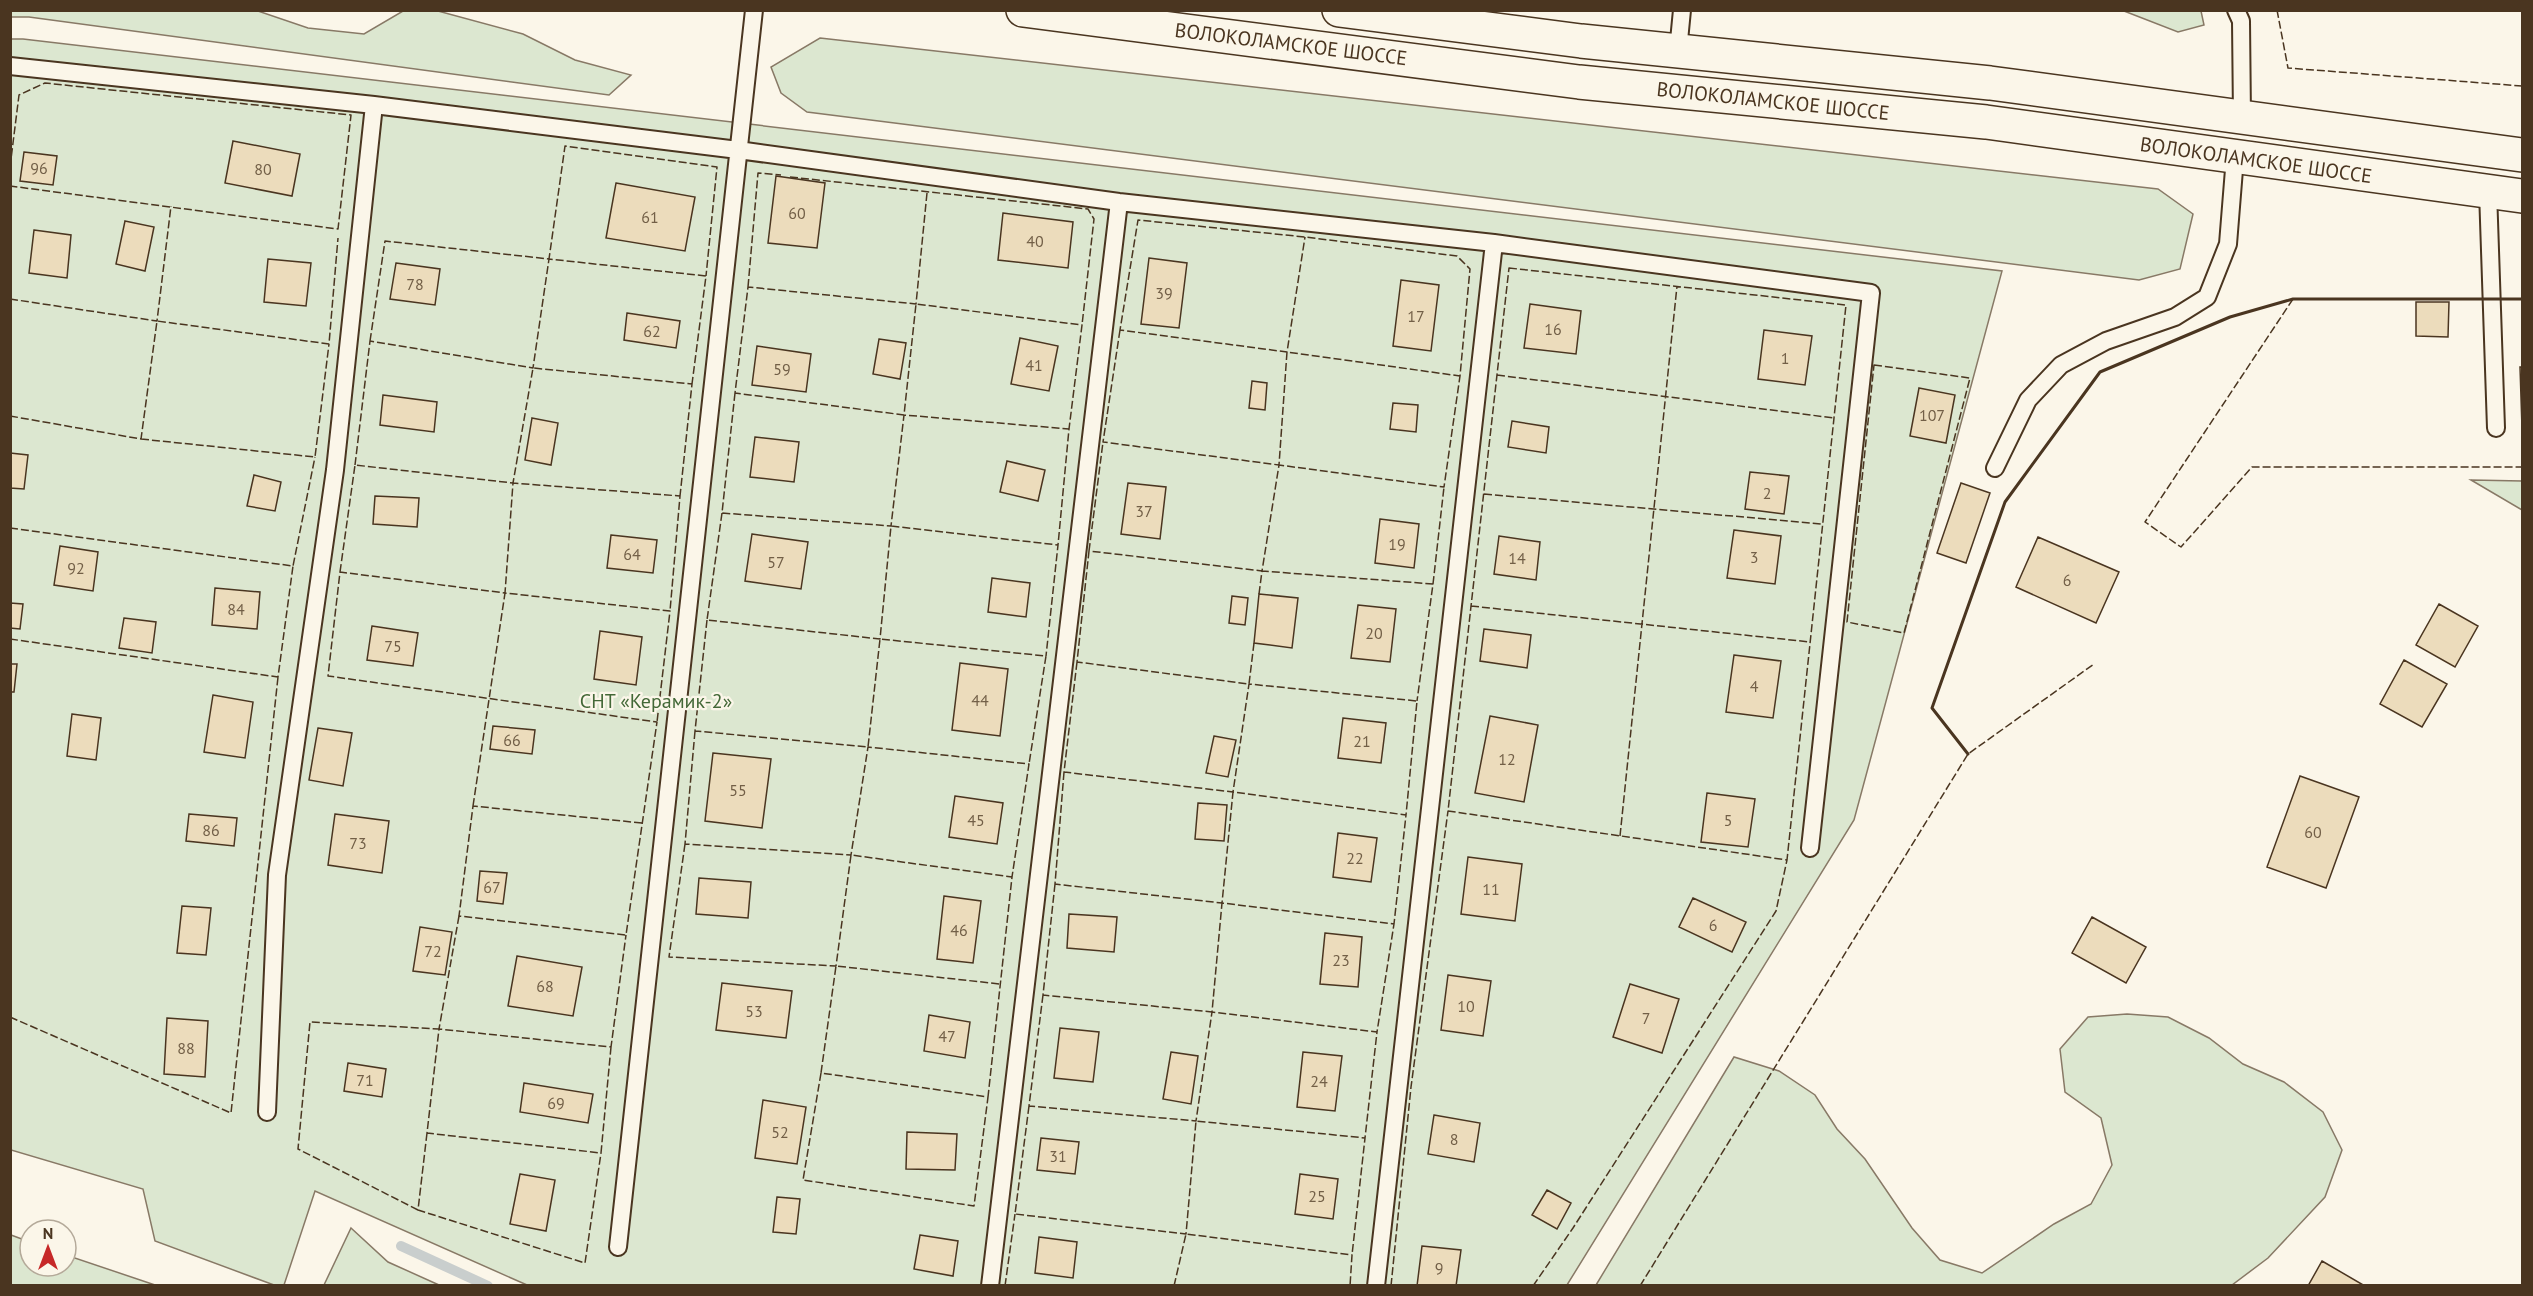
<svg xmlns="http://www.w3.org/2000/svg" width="2533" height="1296" font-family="'PT Sans',sans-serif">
  <rect width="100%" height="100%" fill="#fbf6e9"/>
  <path fill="#dce7d0" stroke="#887966" stroke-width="1.5" d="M 10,11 L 258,11 L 308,28 L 364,34 L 403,11 L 438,11 L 523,34 L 575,60 L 631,75 L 609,95 L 29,17 L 11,17 Z
    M 2124,11 L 2201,11 L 2204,25 L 2178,32 Z
    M 820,38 L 2158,189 L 2193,214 L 2180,269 L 2139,280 L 807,112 L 781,93 L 771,67 Z
    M 10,39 L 23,39 L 2002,271 L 1854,820 L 1567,1285 L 527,1285 L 315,1191 L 284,1285 L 274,1285 L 155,1241 L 143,1189 L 11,1150 Z
    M 2471,480 L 2522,481 L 2522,510 Z
    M 2127,1014 L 2168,1017 L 2209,1038 L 2243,1064 L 2284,1082 L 2323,1112 L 2342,1150 L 2325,1197 L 2268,1258 L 2232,1285 L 1596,1285 L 1734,1057 L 1779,1071 L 1815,1095 L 1837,1129 L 1865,1159 L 1912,1228 L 1940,1260 L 1982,1273 L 2054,1224 L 2091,1204 L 2112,1165 L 2101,1118 L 2065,1092 L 2060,1049 L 2088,1017 Z
    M 351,1228 L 388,1262 L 439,1285 L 324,1285 Z
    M 11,1235 L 30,1242 L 30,1266 L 66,1266 L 66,1255 L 155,1285 L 11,1285 Z"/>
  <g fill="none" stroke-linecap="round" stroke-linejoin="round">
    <path stroke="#c9cecd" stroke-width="10" d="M 401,1246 L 488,1286"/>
  </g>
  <path fill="#ecdcbc" stroke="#4a3520" stroke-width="1.5" d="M 233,141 L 300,154 L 292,196 L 225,183 Z
    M 24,152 L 57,156 L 53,185 L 20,181 Z
    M 776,176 L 825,183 L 817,248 L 768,243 Z
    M 616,183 L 695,197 L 685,251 L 606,238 Z
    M 1003,213 L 1073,222 L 1068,268 L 998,260 Z
    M 125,221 L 154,227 L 145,271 L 116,264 Z
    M 34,230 L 71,235 L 67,278 L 29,273 Z
    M 1149,258 L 1187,263 L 1179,328 L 1141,324 Z
    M 268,259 L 311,263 L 306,306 L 264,302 Z
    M 396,263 L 440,269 L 435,305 L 390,299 Z
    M 1401,280 L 1439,285 L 1431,351 L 1393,346 Z
    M 2416,302 L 2449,302 L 2448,337 L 2416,336 Z
    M 1530,304 L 1581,311 L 1576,354 L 1524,348 Z
    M 627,313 L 680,321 L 676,348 L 624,340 Z
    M 1764,330 L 1812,336 L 1805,385 L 1758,379 Z
    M 1020,338 L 1058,346 L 1049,391 L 1011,384 Z
    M 879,339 L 906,343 L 900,379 L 873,374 Z
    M 757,346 L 811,354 L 806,392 L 752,385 Z
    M 2520,367 L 2522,367 L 2522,428 Z
    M 1252,381 L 1267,383 L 1265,410 L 1249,408 Z
    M 1919,388 L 1955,395 L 1946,443 L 1910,436 Z
    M 383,395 L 437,402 L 434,432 L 380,425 Z
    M 1393,403 L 1418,405 L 1416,432 L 1390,429 Z
    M 532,418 L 558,423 L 551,465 L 525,460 Z
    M 1512,421 L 1549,427 L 1546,453 L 1508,447 Z
    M 755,437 L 799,442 L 794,482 L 750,477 Z
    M 10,453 L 28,455 L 24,489 L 10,488 Z
    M 1007,461 L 1045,470 L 1038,501 L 1000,492 Z
    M 1750,472 L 1789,476 L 1784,514 L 1745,509 Z
    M 254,475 L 281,482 L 275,511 L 247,506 Z
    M 1128,483 L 1166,487 L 1160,539 L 1121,534 Z
    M 1961,483 L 1990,493 L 1966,563 L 1937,553 Z
    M 375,496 L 419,498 L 417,527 L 373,524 Z
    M 1380,519 L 1419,524 L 1414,568 L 1375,563 Z
    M 1734,530 L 1781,536 L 1775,584 L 1727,578 Z
    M 752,534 L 808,542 L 801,589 L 745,581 Z
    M 611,535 L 657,540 L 653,573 L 607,568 Z
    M 1499,536 L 1540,542 L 1536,580 L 1494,574 Z
    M 2038,537 L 2119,572 L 2096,623 L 2016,587 Z
    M 60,546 L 98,552 L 93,591 L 54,585 Z
    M 992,578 L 1030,583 L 1026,617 L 988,612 Z
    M 215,588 L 260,592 L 257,629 L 212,625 Z
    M 1259,594 L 1298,598 L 1292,648 L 1254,643 Z
    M 1232,596 L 1248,598 L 1245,625 L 1229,623 Z
    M 10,603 L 23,604 L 20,629 L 10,628 Z
    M 2439,604 L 2478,626 L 2455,667 L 2416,645 Z
    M 1358,605 L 1396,609 L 1390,662 L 1351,658 Z
    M 124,618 L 156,622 L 152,653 L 119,648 Z
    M 372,626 L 418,633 L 413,666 L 367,660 Z
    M 1484,629 L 1531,635 L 1527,668 L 1480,661 Z
    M 600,631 L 642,637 L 636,685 L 594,679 Z
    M 1734,655 L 1781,661 L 1773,718 L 1726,712 Z
    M 2404,660 L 2447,684 L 2422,727 L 2380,704 Z
    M 960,663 L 1008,669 L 1000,736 L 952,730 Z
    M 10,664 L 17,664 L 14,692 L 10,692 Z
    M 213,695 L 253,702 L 245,758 L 204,752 Z
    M 72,714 L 101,718 L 96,760 L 67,756 Z
    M 1490,716 L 1538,725 L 1524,802 L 1475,793 Z
    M 1343,718 L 1386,723 L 1381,763 L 1338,758 Z
    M 493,726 L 535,730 L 532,754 L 490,749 Z
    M 318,728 L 352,733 L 343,786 L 309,780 Z
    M 1214,736 L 1236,740 L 1228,777 L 1206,773 Z
    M 713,753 L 771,759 L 762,828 L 705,821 Z
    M 2300,776 L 2359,797 L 2326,888 L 2267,867 Z
    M 1707,793 L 1755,799 L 1748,847 L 1701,842 Z
    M 955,796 L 1003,803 L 997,844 L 949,837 Z
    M 1198,803 L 1227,805 L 1224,841 L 1195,839 Z
    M 189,814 L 237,818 L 234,846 L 186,841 Z
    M 335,814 L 389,821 L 382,873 L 328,865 Z
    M 1338,833 L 1377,838 L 1371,882 L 1333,877 Z
    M 1468,857 L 1522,864 L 1515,921 L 1461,914 Z
    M 480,871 L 507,873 L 503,904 L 477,901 Z
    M 699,878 L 751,882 L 748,918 L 696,914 Z
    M 944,896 L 981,901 L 973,963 L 937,959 Z
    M 1693,898 L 1746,922 L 1732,952 L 1679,927 Z
    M 182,906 L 211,908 L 206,955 L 177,953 Z
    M 1069,914 L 1117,917 L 1114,952 L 1067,948 Z
    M 2092,917 L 2146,947 L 2126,983 L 2072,953 Z
    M 420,927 L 452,932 L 445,975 L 413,971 Z
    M 1325,933 L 1362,937 L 1358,987 L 1320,984 Z
    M 517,956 L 582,967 L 573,1016 L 508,1006 Z
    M 1448,975 L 1491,981 L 1483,1036 L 1441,1030 Z
    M 722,983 L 792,991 L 786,1038 L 716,1030 Z
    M 1630,984 L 1679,999 L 1662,1053 L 1613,1037 Z
    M 929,1015 L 970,1022 L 965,1058 L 924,1051 Z
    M 167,1018 L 208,1021 L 205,1077 L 164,1074 Z
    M 1060,1028 L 1099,1032 L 1093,1082 L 1054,1078 Z
    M 1171,1052 L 1198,1056 L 1191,1104 L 1163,1099 Z
    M 1303,1052 L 1342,1056 L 1335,1111 L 1297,1107 Z
    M 348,1063 L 386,1069 L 382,1097 L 344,1091 Z
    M 524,1083 L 593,1094 L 588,1123 L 520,1112 Z
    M 763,1100 L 806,1107 L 797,1164 L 755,1158 Z
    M 1434,1115 L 1480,1123 L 1474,1162 L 1428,1154 Z
    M 907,1132 L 957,1134 L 955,1170 L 906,1169 Z
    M 1041,1138 L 1079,1142 L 1075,1174 L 1037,1170 Z
    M 520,1174 L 555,1180 L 546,1231 L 510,1224 Z
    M 1300,1174 L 1338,1179 L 1333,1219 L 1295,1214 Z
    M 1547,1190 L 1571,1203 L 1557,1229 L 1532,1215 Z
    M 777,1197 L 800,1199 L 796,1234 L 773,1232 Z
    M 920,1235 L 958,1241 L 953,1276 L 914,1269 Z
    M 1039,1237 L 1077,1242 L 1073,1278 L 1035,1273 Z
    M 1422,1246 L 1461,1250 L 1456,1286 L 1417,1286 Z
    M 2322,1261 L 2365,1286 L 2308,1286 Z"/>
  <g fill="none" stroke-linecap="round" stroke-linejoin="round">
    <defs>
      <path id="service" d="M 2236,10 L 2241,21 L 2242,118
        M 1678,51 L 1682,10
        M 10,66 L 374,105 L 738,150 L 1119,202 L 1494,243 L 1871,293 L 1810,848
        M 2488,191 L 2496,428
        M 1995,468 L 2028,400 L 2061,365 L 2106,341 L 2175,317 L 2207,297 L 2228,244 L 2235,157
        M 267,1112 L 277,875 L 335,470 L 374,105
        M 618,1247 L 754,10
        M 990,1286 L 1119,202
        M 1376,1286 L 1494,243"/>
      <path id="primary" d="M 1023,10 L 1579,82 L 1986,122 L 2522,196
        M 1339,10 L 1581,41 L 1990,83 L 2522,155"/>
    </defs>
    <use href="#service" stroke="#4a3520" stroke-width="20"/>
    <use href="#primary" stroke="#4a3520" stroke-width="36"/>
    <use href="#service" stroke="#fbf6e9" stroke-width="16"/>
    <use href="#primary" stroke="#fbf6e9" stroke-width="33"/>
    <path stroke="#4a3520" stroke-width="1.5" stroke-dasharray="8 3" stroke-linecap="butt" d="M 2277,10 L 2288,68 L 2522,86
      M 10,167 L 19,95 L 45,83 L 351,115 L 338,229 L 10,186
      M 790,177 L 1088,209 L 1094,219 L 1082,325
      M 927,193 L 916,304 L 748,287 L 735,393 L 904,415 L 916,304 L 1082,325 L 1069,429
      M 1509,268 L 1846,305 L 1787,860 L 1448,811 Z
      M 748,287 L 758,173 L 781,175
      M 10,299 L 157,321 L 171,206
      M 2293,299 L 2145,522 L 2181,547 L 2252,467 L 2522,467
      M 1120,330 L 1103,442 L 1279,465 L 1287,352 L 1460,376
      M 370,341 L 385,241 L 549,259 L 565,146 L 717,167 L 706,276
      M 1874,365 L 1970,378 L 1904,633 L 1847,622 Z
      M 1497,375 L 1834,418
      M 735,393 L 722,513 L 891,526 L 904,415 L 1069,429 L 1058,545
      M 10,416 L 141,439 L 157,321 L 329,344 L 338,238
      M 141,439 L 315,457 L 329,344
      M 355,465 L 370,341 L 533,368 L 549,259 L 706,276 L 692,384
      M 1484,494 L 1822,524
      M 722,513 L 707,620 L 880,639 L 891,526 L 1058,545 L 1046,656
      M 10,528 L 293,566 L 315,457
      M 1089,551 L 1103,442
      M 340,572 L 355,465 L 513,483 L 533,368 L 692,384 L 680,496
      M 1433,584 L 1444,487
      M 1259,594 L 1262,571 L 1433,584 L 1417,701
      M 1471,606 L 1810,642
      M 707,620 L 695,731 L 868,747 L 880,639 L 1046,656 L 1029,764
      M 10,639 L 278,677 L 293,566
      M 1254,643 L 1249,684 L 1077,662 L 1089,551 L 1262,571 L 1279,465 L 1444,487 L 1460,376 L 1470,269 L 1457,256 L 1305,237 L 1138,220 L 1120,330 L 1287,352 L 1305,237
      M 1077,662 L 1064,772 L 1233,792 L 1249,684 L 1417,701 L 1406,815
      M 695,731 L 685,844 L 851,855 L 868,747 L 1029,764 L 1012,877
      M 1064,772 L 1055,884 L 1222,903 L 1233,792 L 1406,815 L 1394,924
      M 473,806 L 505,593 L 670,611 L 657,722
      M 642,823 L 473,806 L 459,916 L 626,935 L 657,722 L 328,676 L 340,572 L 505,593 L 513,483 L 680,496 L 670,611
      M 1620,836 L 1677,286
      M 685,844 L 669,957 L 836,966 L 851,855 L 1012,877 L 988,1097 L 821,1073 L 836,966 L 1000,984
      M 1055,884 L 1043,995 L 1212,1012 L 1222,903 L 1394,924 L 1377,1032
      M 459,916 L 439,1029 L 611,1047 L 626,935
      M 1043,995 L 1029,1106 L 1196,1121 L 1212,1012 L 1377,1032 L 1365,1138
      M 10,1017 L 231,1113 L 278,677
      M 821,1073 L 803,1180 L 974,1206 L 988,1097
      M 1029,1106 L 1015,1214 L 1186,1234 L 1196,1121 L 1365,1138 L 1352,1255
      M 427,1133 L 418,1210 L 585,1263 L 601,1153
      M 418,1210 L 298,1149 L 310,1022 L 439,1029 L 427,1133 L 601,1153 L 611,1047
      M 1005,1286 L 1015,1214
      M 1174,1286 L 1186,1234 L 1352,1255 L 1350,1286
      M 1391,1286 L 1411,1087 L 1448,811
      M 1533,1286 L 1573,1228 L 1776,911 L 1787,860
      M 1640,1286 L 1968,754 L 2094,664"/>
    <path stroke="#4a3520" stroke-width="3" d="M 1968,754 L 1932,708 L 2005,502 L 2100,372 L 2230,317 L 2293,299 L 2522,299"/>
  </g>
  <g text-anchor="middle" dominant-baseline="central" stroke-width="4.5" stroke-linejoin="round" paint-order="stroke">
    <g font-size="16" fill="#725f47">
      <text x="39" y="168">96</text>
      <text x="263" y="169">80</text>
      <text x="797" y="213">60</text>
      <text x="650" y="217">61</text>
      <text x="1035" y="241">40</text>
      <text x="415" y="284">78</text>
      <text x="1164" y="293">39</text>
      <text x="1416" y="316">17</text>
      <text x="1553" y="329">16</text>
      <text x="652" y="331">62</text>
      <text x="1785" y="358">1</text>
      <text x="1034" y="365">41</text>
      <text x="782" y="369">59</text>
      <text x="1932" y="415">107</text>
      <text x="1767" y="493">2</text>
      <text x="1144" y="511">37</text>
      <text x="1397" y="544">19</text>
      <text x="632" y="554">64</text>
      <text x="1754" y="557">3</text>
      <text x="1517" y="558">14</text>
      <text x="776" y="562">57</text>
      <text x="76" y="568">92</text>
      <text x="2067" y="580">6</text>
      <text x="236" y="609">84</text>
      <text x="1374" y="633">20</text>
      <text x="393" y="646">75</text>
      <text x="1754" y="686">4</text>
      <text x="980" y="700">44</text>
      <text x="512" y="740">66</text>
      <text x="1362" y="741">21</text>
      <text x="1507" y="759">12</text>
      <text x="738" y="790">55</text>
      <text x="976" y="820">45</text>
      <text x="1728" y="820">5</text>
      <text x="211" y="830">86</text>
      <text x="2313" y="832">60</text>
      <text x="358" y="843">73</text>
      <text x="1355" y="858">22</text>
      <text x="492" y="887">67</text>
      <text x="1491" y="889">11</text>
      <text x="1713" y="925">6</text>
      <text x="959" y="930">46</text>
      <text x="433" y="951">72</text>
      <text x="1341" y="960">23</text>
      <text x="545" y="986">68</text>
      <text x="1466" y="1006">10</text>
      <text x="754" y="1011">53</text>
      <text x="1646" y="1018">7</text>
      <text x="947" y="1036">47</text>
      <text x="186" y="1048">88</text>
      <text x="365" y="1080">71</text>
      <text x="1319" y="1081">24</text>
      <text x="556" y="1103">69</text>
      <text x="780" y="1132">52</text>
      <text x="1454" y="1139">8</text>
      <text x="1058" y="1156">31</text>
      <text x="1317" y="1196">25</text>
      <text x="1439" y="1268">9</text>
    </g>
    <g font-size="20" fill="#4a3520" stroke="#fbf6e9">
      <text transform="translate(1291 44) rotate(7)">ВОЛОКОЛАМСКОЕ ШОССЕ</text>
      <text transform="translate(1773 101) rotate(6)">ВОЛОКОЛАМСКОЕ ШОССЕ</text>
      <text transform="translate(2256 160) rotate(8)">ВОЛОКОЛАМСКОЕ ШОССЕ</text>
    </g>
    <g font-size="20" fill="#436837" stroke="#fbf6e9">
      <text x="656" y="701">СНТ «Керамик-2»</text>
    </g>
  </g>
  <rect width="2533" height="1296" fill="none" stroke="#4a3520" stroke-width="24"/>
  <g transform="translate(48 1248)"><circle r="28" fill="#fbf6e9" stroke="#b4a999" stroke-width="1.5"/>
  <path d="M0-4.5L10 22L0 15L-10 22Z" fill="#c62828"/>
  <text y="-9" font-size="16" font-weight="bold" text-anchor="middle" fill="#4a3520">N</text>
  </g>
</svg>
